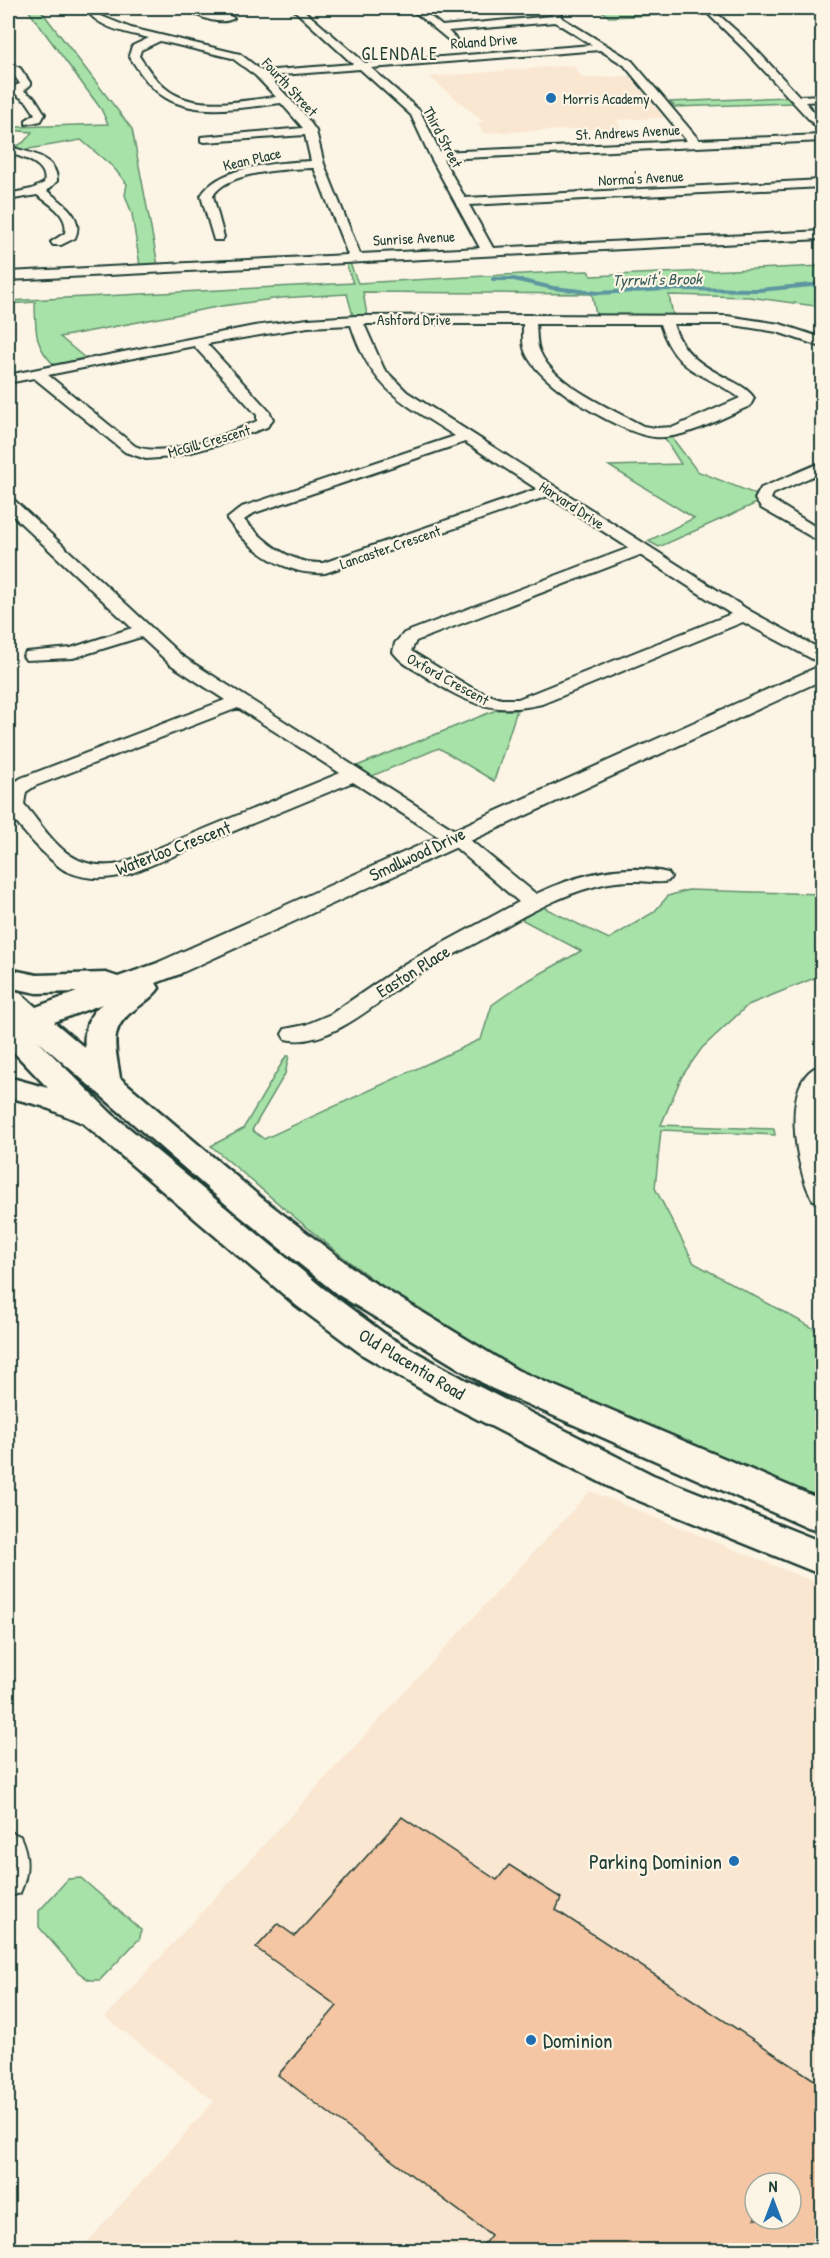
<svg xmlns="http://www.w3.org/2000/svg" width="830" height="2258" font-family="'Patrick Hand',sans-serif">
  <rect width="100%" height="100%" fill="#fcf5e5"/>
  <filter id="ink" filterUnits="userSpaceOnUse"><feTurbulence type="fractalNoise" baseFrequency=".0167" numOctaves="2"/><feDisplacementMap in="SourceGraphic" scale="12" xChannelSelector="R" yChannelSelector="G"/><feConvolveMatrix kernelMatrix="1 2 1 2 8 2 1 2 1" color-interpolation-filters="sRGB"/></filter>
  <g filter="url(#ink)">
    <path fill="#fae7d1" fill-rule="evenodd" d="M 573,65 L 583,78 L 629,76 L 664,118 L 616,120 L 621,128 L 483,133 L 477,123 L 484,122 L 429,77 Z
      M 590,1491 L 822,1585 L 822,2250 L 80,2250 L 214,2101 L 105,2017 ZM 755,2183 L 791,2183 L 791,2219 L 755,2219 Z"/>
    <path fill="#a7e2a8" stroke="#63906e" stroke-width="1.5" d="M 39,8 L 132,129 L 158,265 L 140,266 L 132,214 L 125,195 L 127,184 L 113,167 L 81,140 L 23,150 L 14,148 L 24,142 L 32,132 L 8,130 L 8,123 L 16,127 L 108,124 L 101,109 L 28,10 L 23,9 Z
      M 598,8 L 649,8 L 657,15 L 609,17 Z
      M 786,97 L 792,103 L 675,107 L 670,102 Z
      M 345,261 L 349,261 L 358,283 L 558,272 L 588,271 L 591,276 L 822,266 L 822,307 L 749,297 L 669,295 L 673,315 L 596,315 L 592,294 L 363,292 L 367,315 L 353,316 L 347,294 L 281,298 L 222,306 L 60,337 L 85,358 L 54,365 C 33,344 36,330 35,302 L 8,304 L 8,301 L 353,283 Z
      M 670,435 L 697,471 L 755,494 L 757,503 L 659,547 L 648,541 L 694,518 L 609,466 L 681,464 L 663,436 Z
      M 496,710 L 517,710 L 494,781 L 439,748 L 372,776 L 357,766 Z
      M 688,890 L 822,894 L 822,975 L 748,1005 L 702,1048 L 682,1076 L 661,1125 L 774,1129 L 775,1135 L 661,1130 L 655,1188 L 694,1263 L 822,1333 L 822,1415 L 819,1421 L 822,1424 L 822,1498 C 691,1447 560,1398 439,1325 C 357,1274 284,1208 211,1146 L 243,1129 L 286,1056 L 289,1056 L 285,1074 L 252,1130 L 264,1139 L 481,1039 L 492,1005 L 520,985 L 581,951 L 521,919 L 543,907 L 609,939 L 654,912 L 668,896 Z
      M 81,1878 L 141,1930 L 140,1938 L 100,1980 L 89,1980 L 78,1972 L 39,1927 L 39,1911 L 68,1879 Z"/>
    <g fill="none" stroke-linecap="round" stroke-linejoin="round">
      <path stroke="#5d96a0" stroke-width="4" d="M 493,279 L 514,279 L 553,288 L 599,293 L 666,289 L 759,290 L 822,284"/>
    </g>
    <path fill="#f4c6a3" stroke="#1f3d34" stroke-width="1.5" fill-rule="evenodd" d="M 402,1817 L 497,1880 L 509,1865 L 561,1898 L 556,1910 L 822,2085 L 822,2250 L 479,2250 L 491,2235 L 278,2075 L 337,2006 L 256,1948 L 278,1924 L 295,1936 ZM 755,2183 L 791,2183 L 791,2219 L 755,2219 Z"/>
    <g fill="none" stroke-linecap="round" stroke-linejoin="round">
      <defs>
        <path id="minor" d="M 85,8 L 94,8 L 101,16 L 131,28 L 240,54 L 262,71 L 353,64 L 292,8 L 301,8 L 365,63 L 592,45 L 555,22 L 448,31 L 456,39 L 451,42 L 410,8 L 420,8 L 442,26 L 553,16 L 547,8 L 557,8 L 562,18 L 632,61 L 699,140 L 822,135 L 822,141 L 443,159 L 465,198 L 822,180 L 822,187 L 469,205 L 493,248 L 822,231 L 822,239 L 8,280 L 8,272 L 348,255 L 314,168 C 287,169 227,171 213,196 L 224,237 L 222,240 L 214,240 L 201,196 C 219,165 278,163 311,161 L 305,135 L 205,142 L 201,141 L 201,137 L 303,128 L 281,103 C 246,107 198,117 166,98 C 150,89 139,71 129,56 L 132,46 L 149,38 C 127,33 97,28 85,8 ZM 160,41 L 232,58 L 256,76 L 276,97 C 245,100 202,110 174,94 C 159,86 148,69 139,56 L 141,50 ZM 600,50 L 624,65 L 687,141 L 440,152 L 420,111 L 371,68 ZM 360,69 L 411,115 L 430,156 L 480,248 L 360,254 L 324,164 L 316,131 L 304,114 L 268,76 Z
          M 188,8 L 198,8 C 209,16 223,11 234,18 C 222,26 197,18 188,8 Z
          M 702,8 L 711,8 L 752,45 L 799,96 L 822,95 L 822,101 L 805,102 L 822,121 L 822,130 L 818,129 L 744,49 Z
          M 8,63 L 20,68 L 31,84 L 24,91 L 35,98 L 45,114 L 41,121 L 26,124 L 26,120 L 35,114 L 27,102 L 14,93 L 8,94 L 8,88 L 20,84 L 12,72 L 8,70 Z
          M 8,147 C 26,151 58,157 57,181 L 47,191 C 62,202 85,217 75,238 L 61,245 L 53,245 L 51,242 L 65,233 C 69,215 50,204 37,195 L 8,200 L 8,194 L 32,189 L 44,183 C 49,164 22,157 8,153 Z
          M 529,315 L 727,316 L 780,324 L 822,338 L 822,347 L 777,332 L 727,324 L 673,324 C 683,354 701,365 728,379 C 738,384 748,389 754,398 L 750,406 C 723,417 684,440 655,437 C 623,435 536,383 525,351 C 522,344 523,332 523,324 L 364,324 L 384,369 L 407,392 L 750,611 L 822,650 L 822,662 L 816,661 L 743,622 L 542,704 C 491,716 465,702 423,675 C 412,668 401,663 393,652 L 395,643 L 404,633 L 629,548 L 548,496 L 325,573 C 286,576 249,550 227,519 L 242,507 L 455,436 C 402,402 371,389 351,325 L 308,327 L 207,344 L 269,411 L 273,419 L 267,427 L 218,445 L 172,457 L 146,459 L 125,452 L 34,378 L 8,383 L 8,375 L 254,326 L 308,319 L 356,316 ZM 536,324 L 660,324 C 676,375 703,371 740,398 L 674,427 L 656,428 L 643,426 C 612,409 554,385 540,352 C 536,344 537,333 536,324 ZM 194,346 L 257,415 L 257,421 C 228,434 165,459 135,446 L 48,375 ZM 465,442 L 537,489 L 323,563 C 291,565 265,542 244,520 L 254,513 ZM 640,555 L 731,614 L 518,699 L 501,699 L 475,690 L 411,651 L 416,641 Z
          M 822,462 L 822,472 L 773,494 L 771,499 L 822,531 L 822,543 L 761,508 L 755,499 L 761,488 Z
          M 8,498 L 14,500 L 182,656 L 470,840 L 536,894 C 576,875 624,862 668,873 L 671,877 L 668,881 C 658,884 648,881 637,881 C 623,881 609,882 596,886 C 557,896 520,918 485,938 C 460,952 433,964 409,980 C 378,1002 327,1049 285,1039 L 282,1034 L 285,1029 L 305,1025 L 331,1014 L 406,963 L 519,902 L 456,848 L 353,782 L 132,873 C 110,879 90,881 68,872 C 55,867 12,822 8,809 C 6,805 7,794 8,790 C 9,785 17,781 21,778 L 225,700 L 170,664 L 141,637 L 73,658 L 26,660 L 23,656 L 26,652 L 71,648 L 132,628 L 8,511 ZM 238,708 L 340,773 L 120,864 C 69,873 52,838 24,804 L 26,792 L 35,786 Z
          M 822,1065 C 824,1082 817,1099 818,1117 C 819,1145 825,1174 822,1202 L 813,1200 C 796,1172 778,1076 822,1065 Z
          M 8,1831 L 20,1836 C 29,1855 29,1873 20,1893 L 8,1897 Z"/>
        <path id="tertiary" d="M 822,665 L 822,680 L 179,974 L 169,976 L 159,974 L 155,968 L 159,962 Z"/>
        <path id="secondary" d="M 169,959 L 180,962 L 184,968 L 180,974 L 156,983 L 159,988 C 153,997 143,1003 134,1010 C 107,1029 116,1049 120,1078 L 259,1196 L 363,1276 L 517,1370 L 822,1500 L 822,1532 L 808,1528 L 491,1388 L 337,1294 L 235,1212 L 37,1040 L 112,1114 L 323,1288 L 389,1337 L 464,1379 L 653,1475 L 822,1542 L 822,1575 L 625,1495 L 438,1399 L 363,1355 L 297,1306 L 83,1123 L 42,1106 L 8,1097 L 8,1077 L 48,1088 L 8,1046 L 8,1018 L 10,1017 L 8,1014 L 8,990 L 19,992 L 36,1007 L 77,992 L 37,993 L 8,987 L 8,969 L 37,975 L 106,973 L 118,977 ZM 102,1004 C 88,1014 83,1032 85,1048 L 54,1022 Z"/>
      </defs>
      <use href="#minor" stroke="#1f3d34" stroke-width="4"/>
      <use href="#tertiary" stroke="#1f3d34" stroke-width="4"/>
      <use href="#secondary" stroke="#1f3d34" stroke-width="5"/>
      <use href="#minor" fill="#fcf5e5" fill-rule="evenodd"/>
      <use href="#tertiary" fill="#fcf5e5" fill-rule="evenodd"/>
      <use href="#secondary" fill="#fcf5e5" fill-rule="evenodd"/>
    </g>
  </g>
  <g fill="#1f6fb2" stroke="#fcf5e5" stroke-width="2">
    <circle cx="551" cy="98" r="6"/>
    <circle cx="734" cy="1861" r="6"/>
    <circle cx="531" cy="2040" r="6"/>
  </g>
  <g text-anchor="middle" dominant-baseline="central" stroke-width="4.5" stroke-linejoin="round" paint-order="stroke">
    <g font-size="15" fill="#1f3d34" stroke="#fcf5e5">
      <text transform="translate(484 41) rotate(-4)">Roland Drive</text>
      <text transform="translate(290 87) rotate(47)">Fourth Street</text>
      <text transform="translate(628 132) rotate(-3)">St. Andrews Avenue</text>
      <text transform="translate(443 137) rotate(62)">Third Street</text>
      <text transform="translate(252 159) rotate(-13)">Kean Place</text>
      <text transform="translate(641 178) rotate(-3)">Norma's Avenue</text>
      <text transform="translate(414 238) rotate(-3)">Sunrise Avenue</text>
      <text x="414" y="319">Ashford Drive</text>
      <text transform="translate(209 441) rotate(-16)">McGill Crescent</text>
      <text transform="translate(572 505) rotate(33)">Harvard Drive</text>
      <text transform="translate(390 547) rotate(-19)">Lancaster Crescent</text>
      <text transform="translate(448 679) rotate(29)">Oxford Crescent</text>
    </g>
    <g font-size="15" fill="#1f3d34" stroke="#fcf5e5" text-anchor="start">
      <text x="563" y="98">Morris Academy</text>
    </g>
    <g font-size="16" font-style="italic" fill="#345b58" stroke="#fcf5e5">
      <text transform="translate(657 279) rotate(-1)">Tyrrwit's Brook</text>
    </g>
    <g font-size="18" letter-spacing="1.5" fill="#1f3d34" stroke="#fcf5e5">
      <text x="400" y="53">GLENDALE</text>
    </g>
    <g font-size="18" fill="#1f3d34" stroke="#fcf5e5">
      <text transform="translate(173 848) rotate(-21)">Waterloo Crescent</text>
      <text transform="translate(417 854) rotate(-25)">Smallwood Drive</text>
      <text transform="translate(413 971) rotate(-32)">Easton Place</text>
      <text transform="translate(412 1364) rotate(31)">Old Placentia Road</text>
    </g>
    <g font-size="21" fill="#1f3d34" stroke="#fcf5e5" text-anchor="end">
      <text x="722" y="1861">Parking Dominion</text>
      <text x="543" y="2040" text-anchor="start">Dominion</text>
    </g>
  </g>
  <rect width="830" height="2258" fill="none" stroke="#fcf5e5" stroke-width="30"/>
  <rect x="15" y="15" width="800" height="2228" fill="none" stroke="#1f3d34" stroke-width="2" filter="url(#ink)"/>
  <g transform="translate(773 2201)"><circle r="28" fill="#fcf5e5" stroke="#a4ab9e" stroke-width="1.5"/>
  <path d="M0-4.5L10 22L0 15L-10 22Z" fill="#1f6fb2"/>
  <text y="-9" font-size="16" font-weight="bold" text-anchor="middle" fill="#1f3d34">N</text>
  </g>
</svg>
